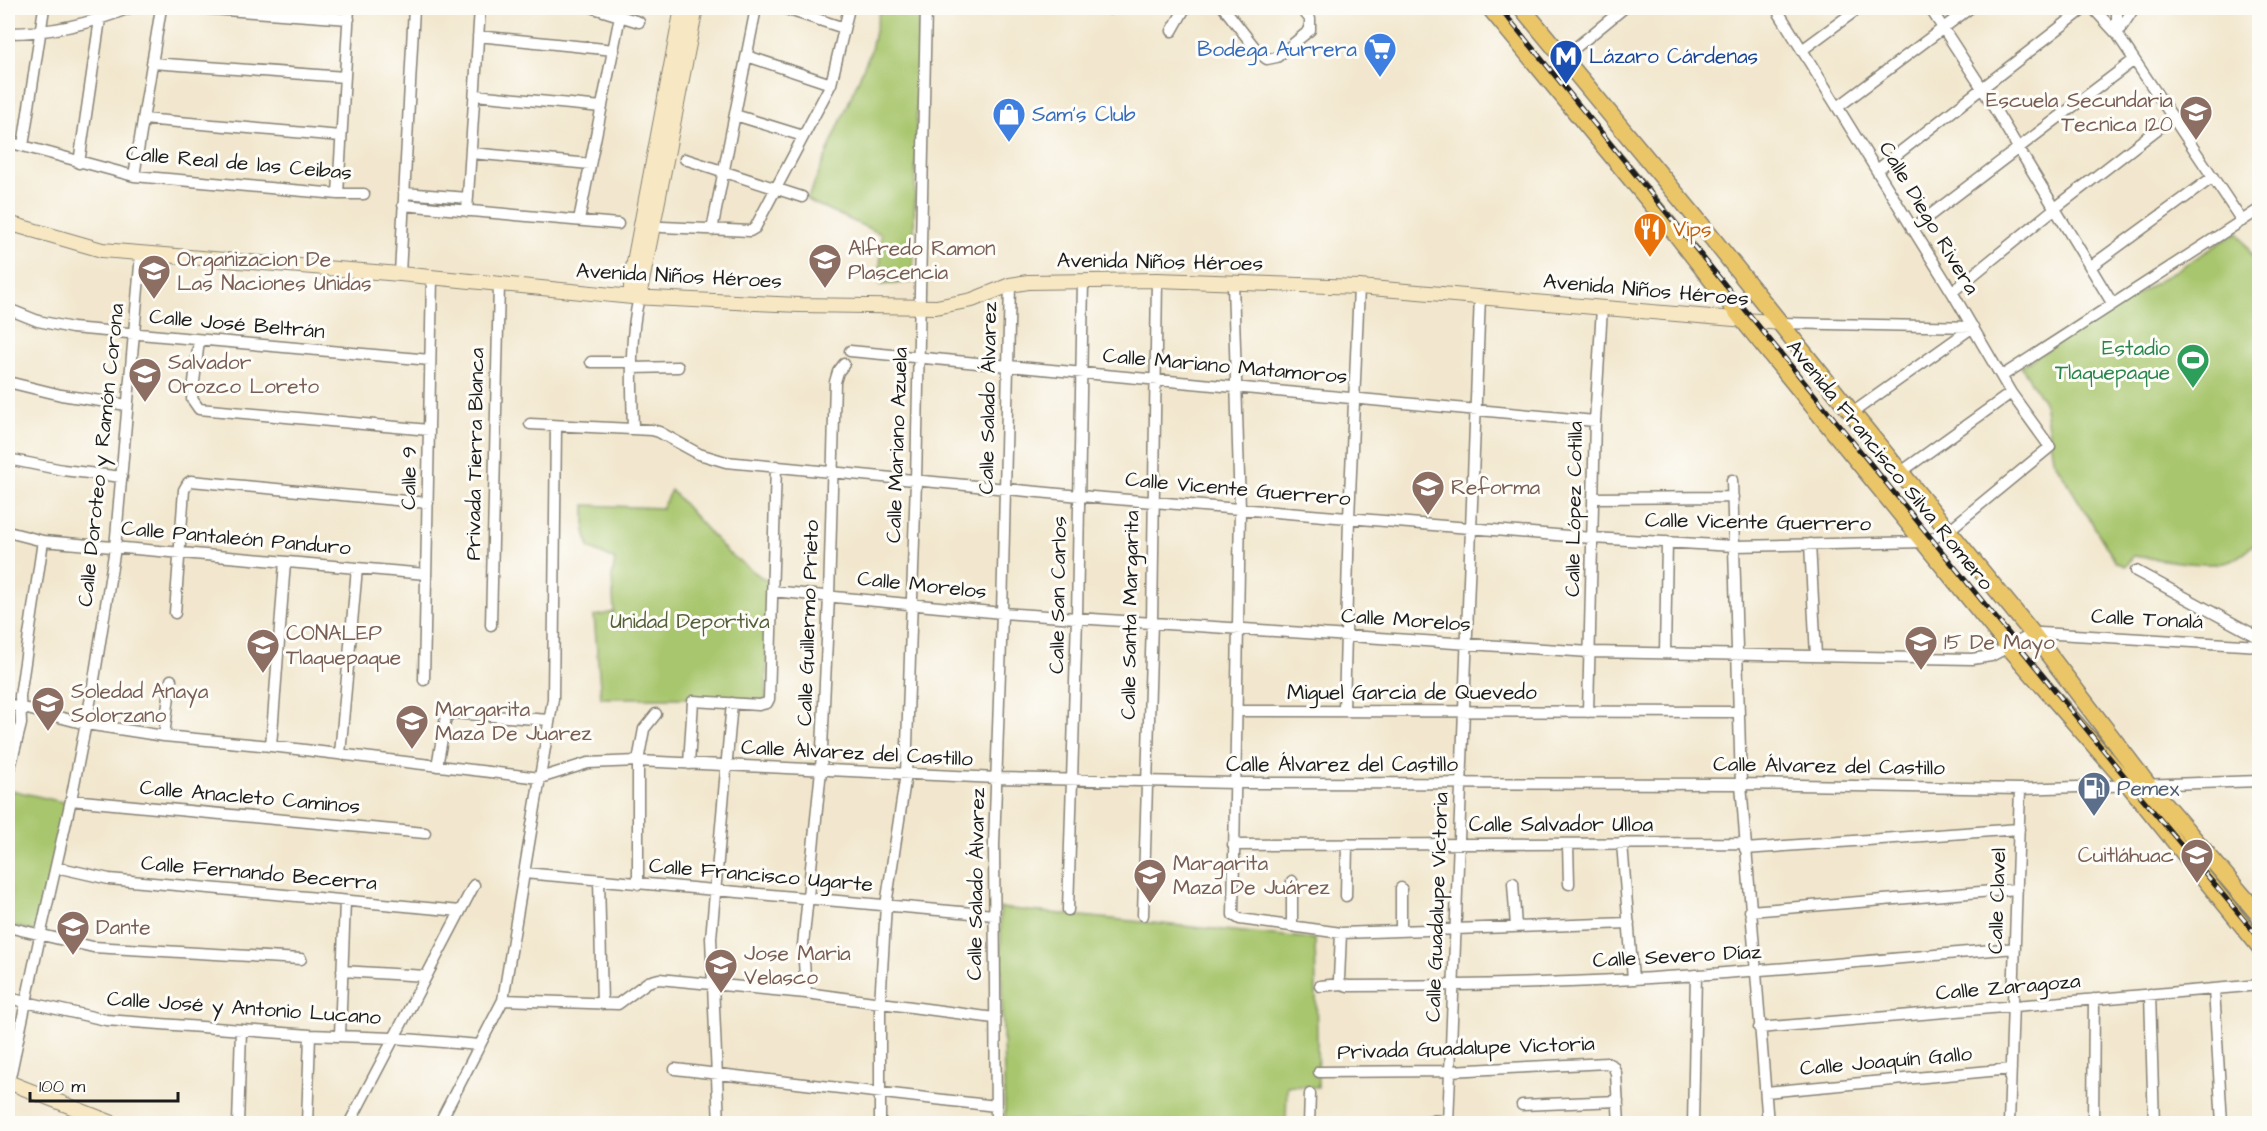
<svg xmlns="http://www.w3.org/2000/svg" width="2267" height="1131" font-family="'Architects Daughter',sans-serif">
  <rect width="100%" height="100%" fill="#fdfcf7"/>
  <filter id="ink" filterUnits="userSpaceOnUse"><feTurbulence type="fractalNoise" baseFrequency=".0167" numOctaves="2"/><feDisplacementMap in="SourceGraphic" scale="12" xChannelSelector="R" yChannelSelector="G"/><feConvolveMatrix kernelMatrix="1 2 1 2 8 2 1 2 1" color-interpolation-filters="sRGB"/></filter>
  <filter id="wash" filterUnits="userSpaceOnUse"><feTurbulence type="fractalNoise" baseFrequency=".008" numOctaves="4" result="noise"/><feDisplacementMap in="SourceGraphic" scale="24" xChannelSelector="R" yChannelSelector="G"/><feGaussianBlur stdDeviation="1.35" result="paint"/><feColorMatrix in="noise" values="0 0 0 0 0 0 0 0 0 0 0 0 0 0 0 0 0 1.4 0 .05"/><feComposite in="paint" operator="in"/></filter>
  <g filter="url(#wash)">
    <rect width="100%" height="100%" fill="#f2e7ce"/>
    <path fill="#a8c66d" stroke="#627144" stroke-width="1.5" d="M 880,8 L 919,8 L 913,282 L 880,285 L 881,234 L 807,200 L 871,50 Z
      M 2238,232 L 2259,267 L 2259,540 C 2250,547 2240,558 2228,562 C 2205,568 2158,559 2133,556 L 2126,567 L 2115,561 L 2053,459 L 2044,402 L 2021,366 Z
      M 671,490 L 728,553 L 768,582 L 766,701 L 692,698 L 601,698 L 594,616 L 614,612 L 612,577 L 615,560 L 589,548 L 585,530 L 585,505 L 662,508 Z
      M 11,790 L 67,803 L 38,932 L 8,925 L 8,805 Z
      M 1000,908 L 1315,939 L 1318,1087 L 1287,1086 L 1286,1123 L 1005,1123 Z"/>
  </g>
  <g filter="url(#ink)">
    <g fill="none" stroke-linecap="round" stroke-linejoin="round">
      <defs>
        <path id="street" d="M 199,8 L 349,19
          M 594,8 L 639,22
          M 783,8 L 844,28
          M 1224,8 L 1259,53 L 1267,59 L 1277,57 L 1310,30 L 1310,19 L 1301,8
          M 1930,8 L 1982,88 L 2112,303
          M 2093,8 L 2117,34 L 2242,221
          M 1110,9 L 1110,8
          M 1172,31 L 1185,8
          M 8,33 C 50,33 90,24 129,8
          M 2117,34 L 2134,8
          M 2117,34 L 2117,8
          M 478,36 L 614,50
          M 1802,50 L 1859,8
          M 747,56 L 831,84
          M 1563,58 L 1624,8
          M 152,63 L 345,77
          M 475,95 L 602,107
          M 1838,107 L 1970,8
          M 735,115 L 803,136
          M 143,119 L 341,136
          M 8,142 L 134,176 L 338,194 L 364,194
          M 23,146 L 44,8
          M 471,153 L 590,164
          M 685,159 L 802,197
          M 79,163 L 100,19
          M 1877,170 L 2085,8
          M 134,176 L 161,8
          M 404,193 L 468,198
          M 338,194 L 349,8
          M 403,205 L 618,224
          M 467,211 L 480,8
          M 579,220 L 620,16
          M 662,227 L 750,231 L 755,228 L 831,84 L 849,8
          M 1912,229 L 2134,60
          M 712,230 L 756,8
          M 2090,267 L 2213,177
          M 400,274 L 414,8
          M 1233,283 L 1240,509 L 1233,915 L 1240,919 L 1341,933 L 1629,923
          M 1952,292 L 2054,209 L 2173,117
          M 8,309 L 38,321 L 72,328 L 430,360
          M 1781,323 L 1973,327
          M 199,340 L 192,399 L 199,409 L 429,430
          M 850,351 L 1595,421
          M 591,362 L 632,362
          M 632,368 L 678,367
          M 2002,376 L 2260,209
          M 8,382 L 61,395 L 127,405
          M 1852,413 L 1973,327
          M 530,424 L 652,430 L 659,432 L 699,454 L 726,462 L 1080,496 L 1592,538 L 1734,546 L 1926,542 L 1949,530 L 2050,447 L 2011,393 L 1952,292 L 1776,8
          M 633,429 C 632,385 629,340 639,297
          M 8,459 L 63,470 L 122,477
          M 1901,472 L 2011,393
          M 1732,480 L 1741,784 L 1768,1124
          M 1593,498 L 1733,497
          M 8,532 L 43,541 L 426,574
          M 1810,544 L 1816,656
          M 2136,571 L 2260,638
          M 772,591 L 1002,613 L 1590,652 L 1972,659 L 1991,656 L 2033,634 L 2040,633 L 2260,646
          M 175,613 L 184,490 L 188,483 L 191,481 L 428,503
          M 491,625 L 499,284
          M 1665,653 L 1667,542
          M 424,680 L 432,277
          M 8,704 L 86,724 L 164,736 L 271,746 L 540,778 L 588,763 L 638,761 L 997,778 L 1235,783 L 1741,784 L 2020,789 L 2260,781
          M 1344,710 L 1349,518 L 1359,287
          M 1237,711 L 1738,712
          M 1588,712 L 1595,421 L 1602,308
          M 164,736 L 171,680
          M 271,746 L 285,562
          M 340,754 L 357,568
          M 689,764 L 693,701 L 759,705 L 767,703 L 769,699 L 776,466
          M 437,766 L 446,717 L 452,713 L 549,720
          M 8,776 L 21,724 L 20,696 L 43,541
          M 71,800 L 425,833
          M 1622,843 L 1633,979
          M 1568,844 L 1569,884
          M 1233,845 L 1745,843
          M 1745,849 L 2019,829
          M 56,867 L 109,879 L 460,911
          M 524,873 L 994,915
          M 599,880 L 602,1004
          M 1292,881 L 1292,926
          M 1513,883 L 1516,927
          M 638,884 L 638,761 L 644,729 L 656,714
          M 1401,888 L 1401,931
          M 1346,896 L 1347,844
          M 1068,910 L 1077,617 L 1083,281
          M 1750,911 L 2017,889
          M 1143,915 L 1152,622 L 1157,280
          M 8,927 L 93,947 L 301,959
          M 1341,933 L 1339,979 L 1341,984
          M 342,971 L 426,976
          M 1320,986 L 1341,984 L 1348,986 C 1443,986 1539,984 1634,979 C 1761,972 1888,959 2015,948
          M 2214,989 L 2222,1124
          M 806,993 L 803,945 L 821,770 L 829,596 L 835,382 L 838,372 L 844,364
          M 2150,994 L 2154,1124
          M 8,998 L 106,1020 L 310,1035 L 393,1038 L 480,1045
          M 503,1000 L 618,1004 L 648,982 L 659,979 L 806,993 L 994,1018
          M 1759,1028 L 2260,985
          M 340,1035 L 345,901
          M 675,1069 L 996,1106
          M 1319,1072 L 1450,1071 L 1607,1063 L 1613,1066 L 1616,1073 L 1619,1124
          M 9,1082 L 40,936 L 71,800 L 92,692 L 115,548 L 141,254
          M 1766,1092 L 2011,1069
          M 1522,1105 L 1618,1101
          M 238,1124 L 241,1030
          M 307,1124 L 310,1035
          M 349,1124 L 474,885
          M 439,1124 L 503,1000 L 553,699 L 556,426
          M 719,1124 L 711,938 L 732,703
          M 880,1124 L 880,1004 L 886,905 L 906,774 L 916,481 L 926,8
          M 996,1124 L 994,845 L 1002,613 L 1010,285
          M 1309,1124 L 1310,1094
          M 1404,1124 L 1448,1119
          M 1448,1124 L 1480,296
          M 1693,1124 L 1696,975
          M 2009,1124 L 2020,789
          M 2093,1124 L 2094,999"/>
        <path id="secondary" d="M 8,223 L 102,250 L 400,274 L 632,297 L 799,305 L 936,307 L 972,300 L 1010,285 L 1028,282 L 1157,280 L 1359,287 L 1781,323
          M 631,297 L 631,278 L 682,8
          M 639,297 L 696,8
          M 8,1082 L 115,1124"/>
        <path id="primary" d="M 1490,8 L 1669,225 L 1743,320 L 2009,647 L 2129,785 L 2260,947
          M 1522,8 L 1692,213 L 1852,413 L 2033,634 L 2148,785 L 2260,916"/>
      </defs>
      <use href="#street" stroke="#878275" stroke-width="13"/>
      <use href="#secondary" stroke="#878275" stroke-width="16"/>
      <use href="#primary" stroke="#878275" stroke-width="19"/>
      <use href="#street" stroke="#fff" stroke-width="10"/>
      <use href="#secondary" stroke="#f7e8c3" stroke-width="14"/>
      <use href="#primary" stroke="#ebc669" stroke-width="16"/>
      <defs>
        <path id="rail" d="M 1500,8 L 2144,800 L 2260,939"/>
      </defs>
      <use href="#rail" stroke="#1c1c1c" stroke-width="5"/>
      <use href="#rail" stroke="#fdfcf7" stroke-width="3" stroke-dasharray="9" stroke-linecap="butt"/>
    </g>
  </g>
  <defs>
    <symbol id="supermarket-pin" viewBox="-11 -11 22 30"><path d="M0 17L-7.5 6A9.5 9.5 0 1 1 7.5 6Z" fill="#3f7fe0" stroke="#fdfcf7"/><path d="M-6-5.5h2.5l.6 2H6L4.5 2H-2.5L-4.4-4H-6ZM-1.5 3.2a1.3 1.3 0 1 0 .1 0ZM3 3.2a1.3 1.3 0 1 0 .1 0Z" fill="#fff"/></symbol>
    <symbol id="metro-pin" viewBox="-11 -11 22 30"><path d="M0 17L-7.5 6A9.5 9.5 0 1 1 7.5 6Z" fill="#1a4fb4" stroke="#fdfcf7"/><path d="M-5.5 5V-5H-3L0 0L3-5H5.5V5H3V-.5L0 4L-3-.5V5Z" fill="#fff"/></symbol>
    <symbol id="school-pin" viewBox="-11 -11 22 30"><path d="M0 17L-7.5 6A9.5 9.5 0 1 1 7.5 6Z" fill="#8d6e63" stroke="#fdfcf7"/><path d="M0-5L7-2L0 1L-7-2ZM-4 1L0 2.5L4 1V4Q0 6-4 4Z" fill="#fff"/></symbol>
    <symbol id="shop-pin" viewBox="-11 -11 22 30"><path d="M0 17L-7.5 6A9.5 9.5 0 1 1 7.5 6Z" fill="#3f7fe0" stroke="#fdfcf7"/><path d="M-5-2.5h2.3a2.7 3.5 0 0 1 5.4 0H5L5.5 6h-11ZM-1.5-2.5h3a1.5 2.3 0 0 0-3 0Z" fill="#fff"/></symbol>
    <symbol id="restaurant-pin" viewBox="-11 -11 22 30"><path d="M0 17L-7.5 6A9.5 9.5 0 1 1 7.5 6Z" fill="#e8710a" stroke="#fdfcf7"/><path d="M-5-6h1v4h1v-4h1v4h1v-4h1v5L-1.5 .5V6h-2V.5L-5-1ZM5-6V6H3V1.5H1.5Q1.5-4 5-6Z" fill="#fff"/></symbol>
    <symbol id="stadium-pin" viewBox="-11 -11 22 30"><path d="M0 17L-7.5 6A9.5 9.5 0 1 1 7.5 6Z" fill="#2e9e5b" stroke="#fdfcf7"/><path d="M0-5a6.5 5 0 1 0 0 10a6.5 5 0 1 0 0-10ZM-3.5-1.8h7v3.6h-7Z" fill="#fff"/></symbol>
    <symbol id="university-pin" viewBox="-11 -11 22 30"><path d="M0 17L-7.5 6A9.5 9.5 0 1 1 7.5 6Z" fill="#8d6e63" stroke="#fdfcf7"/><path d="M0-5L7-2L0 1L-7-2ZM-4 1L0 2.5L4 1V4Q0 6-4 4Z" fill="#fff"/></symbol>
    <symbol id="fuel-pin" viewBox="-11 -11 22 30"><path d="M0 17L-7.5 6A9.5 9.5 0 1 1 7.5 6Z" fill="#5c6f8a" stroke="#fdfcf7"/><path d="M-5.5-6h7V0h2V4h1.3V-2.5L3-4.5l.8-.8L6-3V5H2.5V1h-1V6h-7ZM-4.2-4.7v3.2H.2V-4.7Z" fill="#fff"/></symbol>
  </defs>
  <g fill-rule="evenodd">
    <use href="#supermarket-pin" x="1361" y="30" width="38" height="52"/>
    <use href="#metro-pin" x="1547" y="37" width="38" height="52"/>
    <use href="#school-pin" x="2177" y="93" width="38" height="52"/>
    <use href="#shop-pin" x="990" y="95" width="38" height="52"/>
    <use href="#restaurant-pin" x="1631" y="210" width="38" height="52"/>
    <use href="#school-pin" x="806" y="241" width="38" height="52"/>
    <use href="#school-pin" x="135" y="252" width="38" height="52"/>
    <use href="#stadium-pin" x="2174" y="341" width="38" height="52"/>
    <use href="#school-pin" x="126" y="355" width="38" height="52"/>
    <use href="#school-pin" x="1409" y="468" width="38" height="52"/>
    <use href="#school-pin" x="1902" y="623" width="38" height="52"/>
    <use href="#university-pin" x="244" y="626" width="38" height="52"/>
    <use href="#school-pin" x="29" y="684" width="38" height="52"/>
    <use href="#school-pin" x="393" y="702" width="38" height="52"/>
    <use href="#fuel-pin" x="2075" y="769" width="38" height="52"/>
    <use href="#school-pin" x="2178" y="836" width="38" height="52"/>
    <use href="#school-pin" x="1131" y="856" width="38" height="52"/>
    <use href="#school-pin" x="54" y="908" width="38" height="52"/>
    <use href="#school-pin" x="702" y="946" width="38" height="52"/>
  </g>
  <g text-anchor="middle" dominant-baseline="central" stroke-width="6" stroke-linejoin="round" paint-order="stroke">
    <g font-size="21" fill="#366cbe" stroke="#fdfcf7" text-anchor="end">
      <text x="1357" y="49">Bodega Aurrera</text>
      <text x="1032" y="114" text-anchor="start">Sam's Club</text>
    </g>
    <g font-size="21" fill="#164399" stroke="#fdfcf7" text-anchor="start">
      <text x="1589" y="56">Lázaro Cárdenas</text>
    </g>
    <g font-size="21" fill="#785e54" stroke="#fdfcf7" text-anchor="start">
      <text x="2173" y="100" text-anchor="end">Escuela Secundaria<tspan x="2173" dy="24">Tecnica 120</tspan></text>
      <text x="848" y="248">Alfredo Ramon<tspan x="848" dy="24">Plascencia</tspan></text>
      <text x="177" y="259">Organizacion De<tspan x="177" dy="24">Las Naciones Unidas</tspan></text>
      <text x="168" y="362">Salvador<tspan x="168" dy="24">Orozco Loreto</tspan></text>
      <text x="1451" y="487">Reforma</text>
      <text x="286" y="633">CONALEP<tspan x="286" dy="24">Tlaquepaque</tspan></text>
      <text x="1944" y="642">15 De Mayo</text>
      <text x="71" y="691">Soledad Anaya<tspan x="71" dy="24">Solorzano</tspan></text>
      <text x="435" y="709">Margarita<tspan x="435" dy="24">Maza De Juarez</tspan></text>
      <text x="2174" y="855" text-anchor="end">Cuitláhuac</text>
      <text x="1173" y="863">Margarita<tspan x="1173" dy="24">Maza De Juárez</tspan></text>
      <text x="96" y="927">Dante</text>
      <text x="744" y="953">Jose Maria<tspan x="744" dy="24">Velasco</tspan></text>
    </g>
    <g font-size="21" fill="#1c1c1c" stroke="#fdfcf7">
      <text transform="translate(239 163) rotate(5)">Calle Real de las Ceibas</text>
      <text transform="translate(1929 218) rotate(59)">Calle Diego Rivera</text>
      <text transform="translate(1160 262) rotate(1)">Avenida Niños Héroes</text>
      <text transform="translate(679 276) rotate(3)">Avenida Niños Héroes</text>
      <text transform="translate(1646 290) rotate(5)">Avenida Niños Héroes</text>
      <text transform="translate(237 324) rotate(5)">Calle José Beltrán</text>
      <text transform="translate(1225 366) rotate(5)">Calle Mariano Matamoros</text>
      <text transform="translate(988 398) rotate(-89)">Calle Salado Álvarez</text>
      <text transform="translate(897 445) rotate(-88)">Calle Mariano Azuela</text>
      <text transform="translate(475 454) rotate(-89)">Privada Tierra Blanca</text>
      <text transform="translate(101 455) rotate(-84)">Calle Doroteo y Ramón Corona</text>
      <text transform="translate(1890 465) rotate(51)">Avenida Francisco Silva Romero</text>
      <text transform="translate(409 478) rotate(-89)">Calle 9</text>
      <text transform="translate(1238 489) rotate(5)">Calle Vicente Guerrero</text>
      <text transform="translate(1574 509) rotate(-89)">Calle López Cotilla</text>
      <text transform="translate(1758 522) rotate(1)">Calle Vicente Guerrero</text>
      <text transform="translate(236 538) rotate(5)">Calle Pantaleón Panduro</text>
      <text transform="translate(922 585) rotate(6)">Calle Morelos</text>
      <text transform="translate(1058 595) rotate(-89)">Calle San Carlos</text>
      <text transform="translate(1130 615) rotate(-89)">Calle Santa Margarita</text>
      <text transform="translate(2147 619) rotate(3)">Calle Tonalá</text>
      <text transform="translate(1406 620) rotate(4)">Calle Morelos</text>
      <text transform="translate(808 623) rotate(-88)">Calle Guillermo Prieto</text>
      <text x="1412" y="692">Miguel Garcia de Quevedo</text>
      <text transform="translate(857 753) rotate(3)">Calle Álvarez del Castillo</text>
      <text x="1342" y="764">Calle Álvarez del Castillo</text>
      <text transform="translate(1829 766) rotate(1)">Calle Álvarez del Castillo</text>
      <text transform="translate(250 797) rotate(5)">Calle Anacleto Caminos</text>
      <text x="1561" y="824">Calle Salvador Ulloa</text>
      <text transform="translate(259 873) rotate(5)">Calle Fernando Becerra</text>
      <text transform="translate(761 875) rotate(5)">Calle Francisco Ugarte</text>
      <text transform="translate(976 884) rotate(-89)">Calle Salado Álvarez</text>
      <text transform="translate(1997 901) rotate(-88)">Calle Clavel</text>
      <text transform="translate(1437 907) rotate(-88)">Calle Guadalupe Victoria</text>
      <text transform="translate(1677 956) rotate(-3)">Calle Severo Díaz</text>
      <text transform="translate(2008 987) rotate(-5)">Calle Zaragoza</text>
      <text transform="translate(244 1008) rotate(4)">Calle José y Antonio Lucano</text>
      <text transform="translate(1466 1048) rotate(-2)">Privada Guadalupe Victoria</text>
      <text transform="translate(1886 1061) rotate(-5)">Calle Joaquín Gallo</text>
    </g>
    <g font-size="21" fill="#c56008" stroke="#fdfcf7" text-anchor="start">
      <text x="1673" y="229">Vips</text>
    </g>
    <g font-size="21" fill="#27864d" stroke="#fdfcf7" text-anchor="end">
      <text x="2170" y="348">Estadio<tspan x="2170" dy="24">Tlaquepaque</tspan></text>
    </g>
    <g font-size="21" fill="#54603c" stroke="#fdfcf7">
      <text x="690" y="621">Unidad Deportiva</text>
    </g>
    <g font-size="21" fill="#4e5e75" stroke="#fdfcf7" text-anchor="start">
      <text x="2117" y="788">Pemex</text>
    </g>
  </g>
  <rect width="2267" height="1131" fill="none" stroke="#fdfcf7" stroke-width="30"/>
  <path d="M30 1092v9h148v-9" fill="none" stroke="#1c1c1c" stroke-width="3"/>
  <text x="39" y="1092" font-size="18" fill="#1c1c1c" stroke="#fdfcf7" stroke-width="4.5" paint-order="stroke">100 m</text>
</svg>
